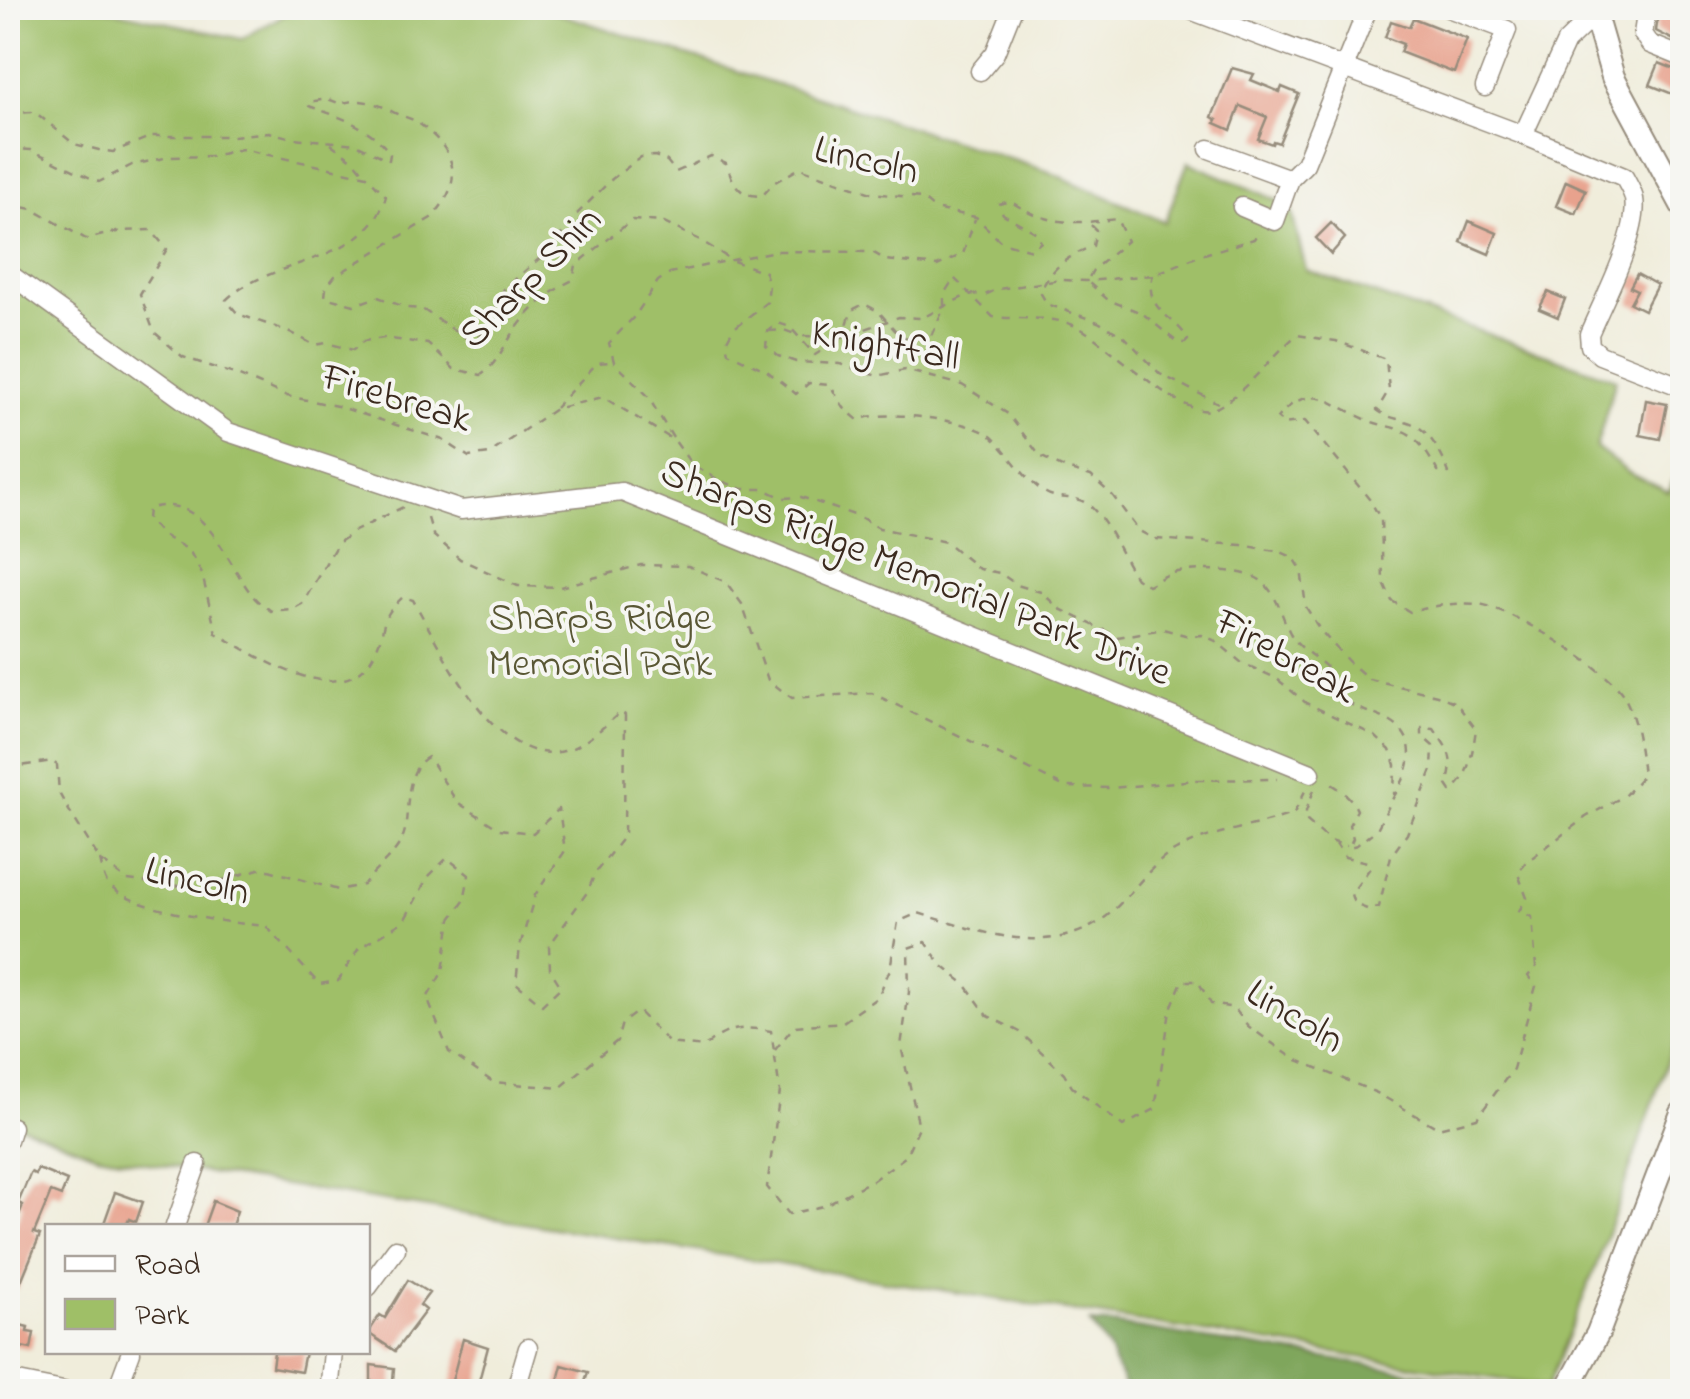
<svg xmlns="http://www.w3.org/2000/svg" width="1690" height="1399" font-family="'Indie Flower',sans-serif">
  <rect width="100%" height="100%" fill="#f6f6f2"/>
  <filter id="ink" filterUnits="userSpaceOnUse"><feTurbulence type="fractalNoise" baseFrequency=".01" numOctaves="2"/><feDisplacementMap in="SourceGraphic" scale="20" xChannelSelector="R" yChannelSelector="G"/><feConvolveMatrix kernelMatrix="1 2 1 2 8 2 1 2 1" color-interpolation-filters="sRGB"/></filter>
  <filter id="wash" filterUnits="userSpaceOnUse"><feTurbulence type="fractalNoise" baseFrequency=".0048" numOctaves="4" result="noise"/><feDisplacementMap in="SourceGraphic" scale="40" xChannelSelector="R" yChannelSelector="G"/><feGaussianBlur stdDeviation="2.25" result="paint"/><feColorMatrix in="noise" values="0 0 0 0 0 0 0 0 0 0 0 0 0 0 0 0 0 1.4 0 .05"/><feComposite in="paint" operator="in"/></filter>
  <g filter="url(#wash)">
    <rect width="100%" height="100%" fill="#f0eddb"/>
    <path fill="#9fbf67" stroke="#6d7442" stroke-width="2.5" d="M 8,8 L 101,8 L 242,39 L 296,8 L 541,8 L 1047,171 L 1165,222 L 1188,162 L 1290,206 L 1306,270 L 1616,379 L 1596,448 L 1629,473 L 1669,492 L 1682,457 L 1682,1018 L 1600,1256 L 1547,1387 L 97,1155 L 8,1121 Z"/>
    <path fill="#7fa65c" stroke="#5d683d" stroke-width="2.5" d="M 1090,1323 L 1112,1324 L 1532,1391 L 1127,1391 L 1107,1347 Z"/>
    <g id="blocks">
      <path fill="#e8a28d" d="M 1659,8 L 1682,8 L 1682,44 L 1656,31 Z
        M 1413,18 L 1467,39 L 1454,73 L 1400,52 L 1403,44 L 1385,37 L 1391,21 L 1409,27 Z
        M 1659,63 L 1682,72 L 1680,97 L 1650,85 Z
        M 1232,68 L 1254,74 L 1251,80 L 1280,92 L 1282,87 L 1299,94 L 1279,143 L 1273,141 L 1272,144 L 1258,139 L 1267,117 L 1240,106 L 1231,130 L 1215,123 L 1217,120 L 1212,117 Z
        M 1566,181 L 1586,190 L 1576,214 L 1556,206 Z
        M 1469,221 L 1497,233 L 1489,254 L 1461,242 Z
        M 1331,223 L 1345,238 L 1331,254 L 1316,238 Z
        M 1637,274 L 1657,285 L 1644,310 L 1630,303 L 1637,290 L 1630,287 Z
        M 1548,292 L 1565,299 L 1558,317 L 1539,309 Z
        M 1646,400 L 1667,404 L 1660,439 L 1640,435 Z
        M 38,1169 L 67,1181 L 61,1196 L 51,1192 L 34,1233 L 40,1235 L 17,1291 L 8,1287 L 8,1242 L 23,1205 L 18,1203 L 31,1172 L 35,1174 Z
        M 115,1192 L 143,1202 L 136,1222 L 129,1219 L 126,1226 L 103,1226 Z
        M 213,1201 L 237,1211 L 232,1226 L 204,1226 Z
        M 408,1280 L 429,1293 L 420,1305 L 426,1310 L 395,1351 L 368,1333 L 380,1315 L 385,1318 Z
        M 8,1322 L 28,1327 L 27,1332 L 34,1333 L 31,1349 L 12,1345 L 14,1341 L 8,1340 Z
        M 463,1339 L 488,1347 L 476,1392 L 449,1392 Z
        M 274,1352 L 305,1352 L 301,1372 L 272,1367 Z
        M 371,1365 L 394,1368 L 392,1392 L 371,1392 Z
        M 562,1365 L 588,1372 L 582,1392 L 555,1392 Z"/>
    </g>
  </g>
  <g filter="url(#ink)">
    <use href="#blocks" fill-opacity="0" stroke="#968c7c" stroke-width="2.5"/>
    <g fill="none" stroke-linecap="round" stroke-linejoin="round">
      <defs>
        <path id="minor" d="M 1185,8 L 1523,135 L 1624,177 C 1627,183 1633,192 1634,199 C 1640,232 1602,303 1589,334 L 1590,346 L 1600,355 L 1682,387
          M 1448,8 L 1507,30 L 1485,87
          M 1647,8 L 1643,34 L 1650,44 L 1682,57
          M 980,71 L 995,53 L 1013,8
          M 1523,135 L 1566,42 L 1593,16
          M 1209,149 L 1290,179
          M 1242,207 L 1275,221 L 1290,179 L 1305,164 L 1368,8
          M 8,273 L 228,432 L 461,510 L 622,492 L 1311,773
          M 8,1140 L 12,1127
          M 175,1226 L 197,1164
          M 368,1287 L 396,1249
          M 8,1380 L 68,1392
          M 116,1392 L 131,1352
          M 329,1392 L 333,1352
          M 515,1392 L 528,1348"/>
        <path id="major" d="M 1593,8 L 1613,77 L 1682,205
          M 1566,1392 L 1598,1333 L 1682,1113"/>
      </defs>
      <use href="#minor" stroke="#968c7c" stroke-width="21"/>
      <use href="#major" stroke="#968c7c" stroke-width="26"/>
      <path stroke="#968c7c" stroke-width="2.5" stroke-dasharray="8 8" stroke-linecap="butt" d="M 8,113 L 35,112 L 74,144 L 99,150 L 113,152 L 152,136 L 233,136 L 269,132 L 292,138 L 356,144 L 389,160 L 390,154 C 373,127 337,116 309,106 L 309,102 L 328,99 L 341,104 C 357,97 378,103 393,112 C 400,116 408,117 415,121 C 456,148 467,181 431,218 L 335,276 L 326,288 L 325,297 L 354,305 L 378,297 L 407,308 L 422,309 L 466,338 L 475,339 L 485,331 L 504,289 L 554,246 L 571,220 L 612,179 L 641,157 L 655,156 L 667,161 L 676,172 L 711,156 L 726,163 C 734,184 737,196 762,196 L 775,182 L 800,168 L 871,193 L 921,198 L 934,209 L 976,217 L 1001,242 L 1032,250 L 1041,242 L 1035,232 L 1003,214 L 999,204 L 1010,201 C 1048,226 1074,224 1117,219 L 1127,241 L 1093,270 L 1087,281 L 1108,300 L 1142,313 L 1177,342 L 1185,343 L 1188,340 C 1177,316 1142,311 1153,275
        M 331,144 L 355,161 L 366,175
        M 8,148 L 31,150 L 99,182 L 132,165 L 169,157 L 212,156 L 241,149 L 367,176 L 386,196 C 367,265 271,257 226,300 L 238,314 L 290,332 L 314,345 L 327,343 L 353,350 L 364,341 L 384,338 L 428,344 L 454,369 L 481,375 C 496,365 503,347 514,332 C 528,311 551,290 573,280 L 576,265 L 632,220 L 662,222 L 700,240 L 733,261 L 765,272 L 769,285 L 767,302 L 733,329 L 726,342 L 728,352 L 767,371 L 796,394 L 809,383 L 830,385 L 844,408 L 858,420 C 880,409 972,419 992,437 C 1010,454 1024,480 1046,493 C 1060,501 1077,494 1090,506 C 1110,524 1121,556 1136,578 L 1148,585 C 1155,582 1162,577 1169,574 C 1189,568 1242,568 1260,580 C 1277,593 1281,615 1290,633 C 1301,652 1318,657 1329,670 C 1333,676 1333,686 1337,692 C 1355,718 1399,710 1409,745 C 1413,762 1403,783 1394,796
        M 8,204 L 32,209 L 86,239 L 121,231 L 151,230 L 167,249 L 140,294 L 154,332 L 183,357 L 237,375 L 287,396 L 337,406 L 443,440 L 469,457 L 489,454 L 555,409 L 603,397 L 675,441 L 692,465 L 719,480 L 742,489 L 764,489 L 783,498 L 801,497 L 860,517 L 879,528 L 946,542 L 979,569 L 1000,573 L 1017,585 L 1041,592 L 1060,609 L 1118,637 L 1163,629 L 1189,636 L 1202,635 L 1216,641 L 1242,663 L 1276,678 L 1306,703 L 1375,736 L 1390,750 L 1395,765 L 1394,796 L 1377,829 L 1357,845 L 1349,847 L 1353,838 L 1349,825 L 1357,810 C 1351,796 1339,788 1326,781
        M 1091,225 L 1096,230 L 1093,246 C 1068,256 1052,267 1040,292 L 1047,304 L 1098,322 L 1125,337 L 1160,374 L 1218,403
        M 769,331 L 784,330 L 795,334
        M 803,336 L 843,337 L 899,317 L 922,318 L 969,294 L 985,295 L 998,289 L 1061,280 L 1087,281 L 1153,275 L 1201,255 L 1254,239 L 1258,232
        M 555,408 L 597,363 L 613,362
        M 673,438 L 647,395 L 614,362 L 609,343 L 635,316 L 658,281 L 670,273 L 775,251 L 872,252 L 886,260 L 937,266 L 963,254 L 975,219
        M 428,518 L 433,535 L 460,559 L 518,586 L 560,587 L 641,565 L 688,566 L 726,582 L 742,604 L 768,680 L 792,698 L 872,693 L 1065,787 L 1112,788 L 1195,780 L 1277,779
        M 8,768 L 52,761 L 57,765 L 59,793 L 65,804 L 100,860 L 127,880 L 197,888 L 262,868 L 338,890 L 363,885 C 378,865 400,853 405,830 C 409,807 405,769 428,757 L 457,802 L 499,829 L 533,833 L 559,809 L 565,851 L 535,895 L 520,946 L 516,983 L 542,1005 L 561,987 L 550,969 L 549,946 L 588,891 L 595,873 L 624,836 L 625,715 L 621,712 C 606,724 589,742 570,749 C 497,776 442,649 413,600 L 403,597 C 377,621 388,625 375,652 C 345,716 257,656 216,633 L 202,574 L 189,550 L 162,535 L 147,519 L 148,509 C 206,490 225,562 253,596 C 257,602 265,606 271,611 L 292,609 L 302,604 L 337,544 L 353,532 L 403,507
        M 1314,790 L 1306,811 L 1307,821 L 1330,841 L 1347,846
        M 100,860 C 102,866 103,877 107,883 C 129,911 229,923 266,926 L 319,984 L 338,981 L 359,948 L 404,921 L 428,877 L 447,858 L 469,875 L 464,901 L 451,919 L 443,971 L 427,998 L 449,1052 L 493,1082 L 560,1088 L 617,1041 L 622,1023 L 638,1011 L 669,1043 L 704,1047 C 729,1027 740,1026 771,1031 L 780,1091 L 767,1187 L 789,1214 L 823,1206 L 873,1180 L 905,1157 L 919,1127 L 901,1046 L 909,992 L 908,948 L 926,942 L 941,965 L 965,984 L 988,1016 L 1020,1032 L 1064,1073 L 1072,1087 L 1123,1126 L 1155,1109 L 1170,1011 L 1182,981 L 1198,981 L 1211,1004 L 1234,1008 L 1248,1026 L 1293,1058 L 1377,1093 L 1438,1128 L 1477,1118 L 1513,1069 L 1536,986 L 1528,976 L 1536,967 L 1532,917 L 1519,911 L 1527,898 L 1518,874 L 1525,863 L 1586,817 L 1624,796 L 1643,775 C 1640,750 1637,723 1626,700 C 1614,671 1510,608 1479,604 C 1454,602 1434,606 1410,612 L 1392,601 L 1383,581 L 1381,520 L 1370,500 L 1305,421 L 1284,424 L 1277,418 C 1311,380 1329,403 1365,419 C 1377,425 1391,426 1403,431 C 1419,437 1430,458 1438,472 L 1449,473 C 1443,457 1431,433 1415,425 C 1402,418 1390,420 1377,410 L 1389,390 L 1386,359 L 1336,341 L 1297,335 C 1274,353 1237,403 1210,410 C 1181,417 1110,346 1083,330 C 1058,314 1021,320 993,317 L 954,278 L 944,294 L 944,308 L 929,340 L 901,337 L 878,311 L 864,304 L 852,310 L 843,337 L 815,355 L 790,327 L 778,323 L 768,331 L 766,346 L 778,356 L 796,362 L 840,364 L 877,376 L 905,370 L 962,385 L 1008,414 L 1040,456 L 1066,469 L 1091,476 L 1113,496 L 1139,531 L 1155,539 L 1242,545 L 1281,552 L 1294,558 L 1301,569 L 1306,607 L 1320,630 L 1348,661 L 1369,679 L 1437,695 L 1456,703 L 1476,729 C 1473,750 1469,779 1451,791 L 1447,785 C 1455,758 1450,752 1434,729 L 1422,728 L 1422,736 L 1433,746 L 1432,770 L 1407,834 L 1391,856 L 1379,907 L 1367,909 L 1354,904 L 1351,894 L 1370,868 L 1367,862 L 1345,857 L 1336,844
        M 775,1050 L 794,1026 L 843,1022 L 878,997 L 890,969 L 898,922 L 918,913 C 976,930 1048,959 1103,919 C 1129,900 1148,865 1176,850 C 1212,830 1256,828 1294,813 L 1306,789"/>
      <use href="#minor" stroke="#fff" stroke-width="18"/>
      <use href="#major" stroke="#fff" stroke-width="22"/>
    </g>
  </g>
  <g text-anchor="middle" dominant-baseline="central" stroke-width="8" stroke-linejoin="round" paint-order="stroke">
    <g font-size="40" fill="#3b2a1e" stroke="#f6f6f2">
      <text transform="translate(866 162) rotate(13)">Lincoln</text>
      <text transform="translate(532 279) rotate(-45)">Sharp Shin</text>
      <text transform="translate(885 347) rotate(10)">Knightfall</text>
      <text transform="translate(396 400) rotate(17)">Firebreak</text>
      <text transform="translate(915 574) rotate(22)">Sharps Ridge Memorial Park Drive</text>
      <text transform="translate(1285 658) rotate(29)">Firebreak</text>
      <text transform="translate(197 883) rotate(13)">Lincoln</text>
      <text transform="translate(1294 1018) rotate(31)">Lincoln</text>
    </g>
    <g font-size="40" fill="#595734" stroke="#f6f6f2">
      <text x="600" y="619">Sharp's Ridge<tspan x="600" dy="46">Memorial Park</tspan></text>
    </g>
  </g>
  <rect width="1690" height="1399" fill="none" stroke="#f6f6f2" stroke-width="40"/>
  <rect x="45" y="1224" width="325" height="130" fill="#f6f6f2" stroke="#aba49d" stroke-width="2.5"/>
  <rect x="65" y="1256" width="50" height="15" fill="#ffffff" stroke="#aba49d" stroke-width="2.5"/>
  <text x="135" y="1274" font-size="30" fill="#3b2a1e">Road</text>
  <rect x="65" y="1299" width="50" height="30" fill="#9fbf67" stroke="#aba49d" stroke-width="2.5"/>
  <text x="135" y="1324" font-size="30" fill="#3b2a1e">Park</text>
</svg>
